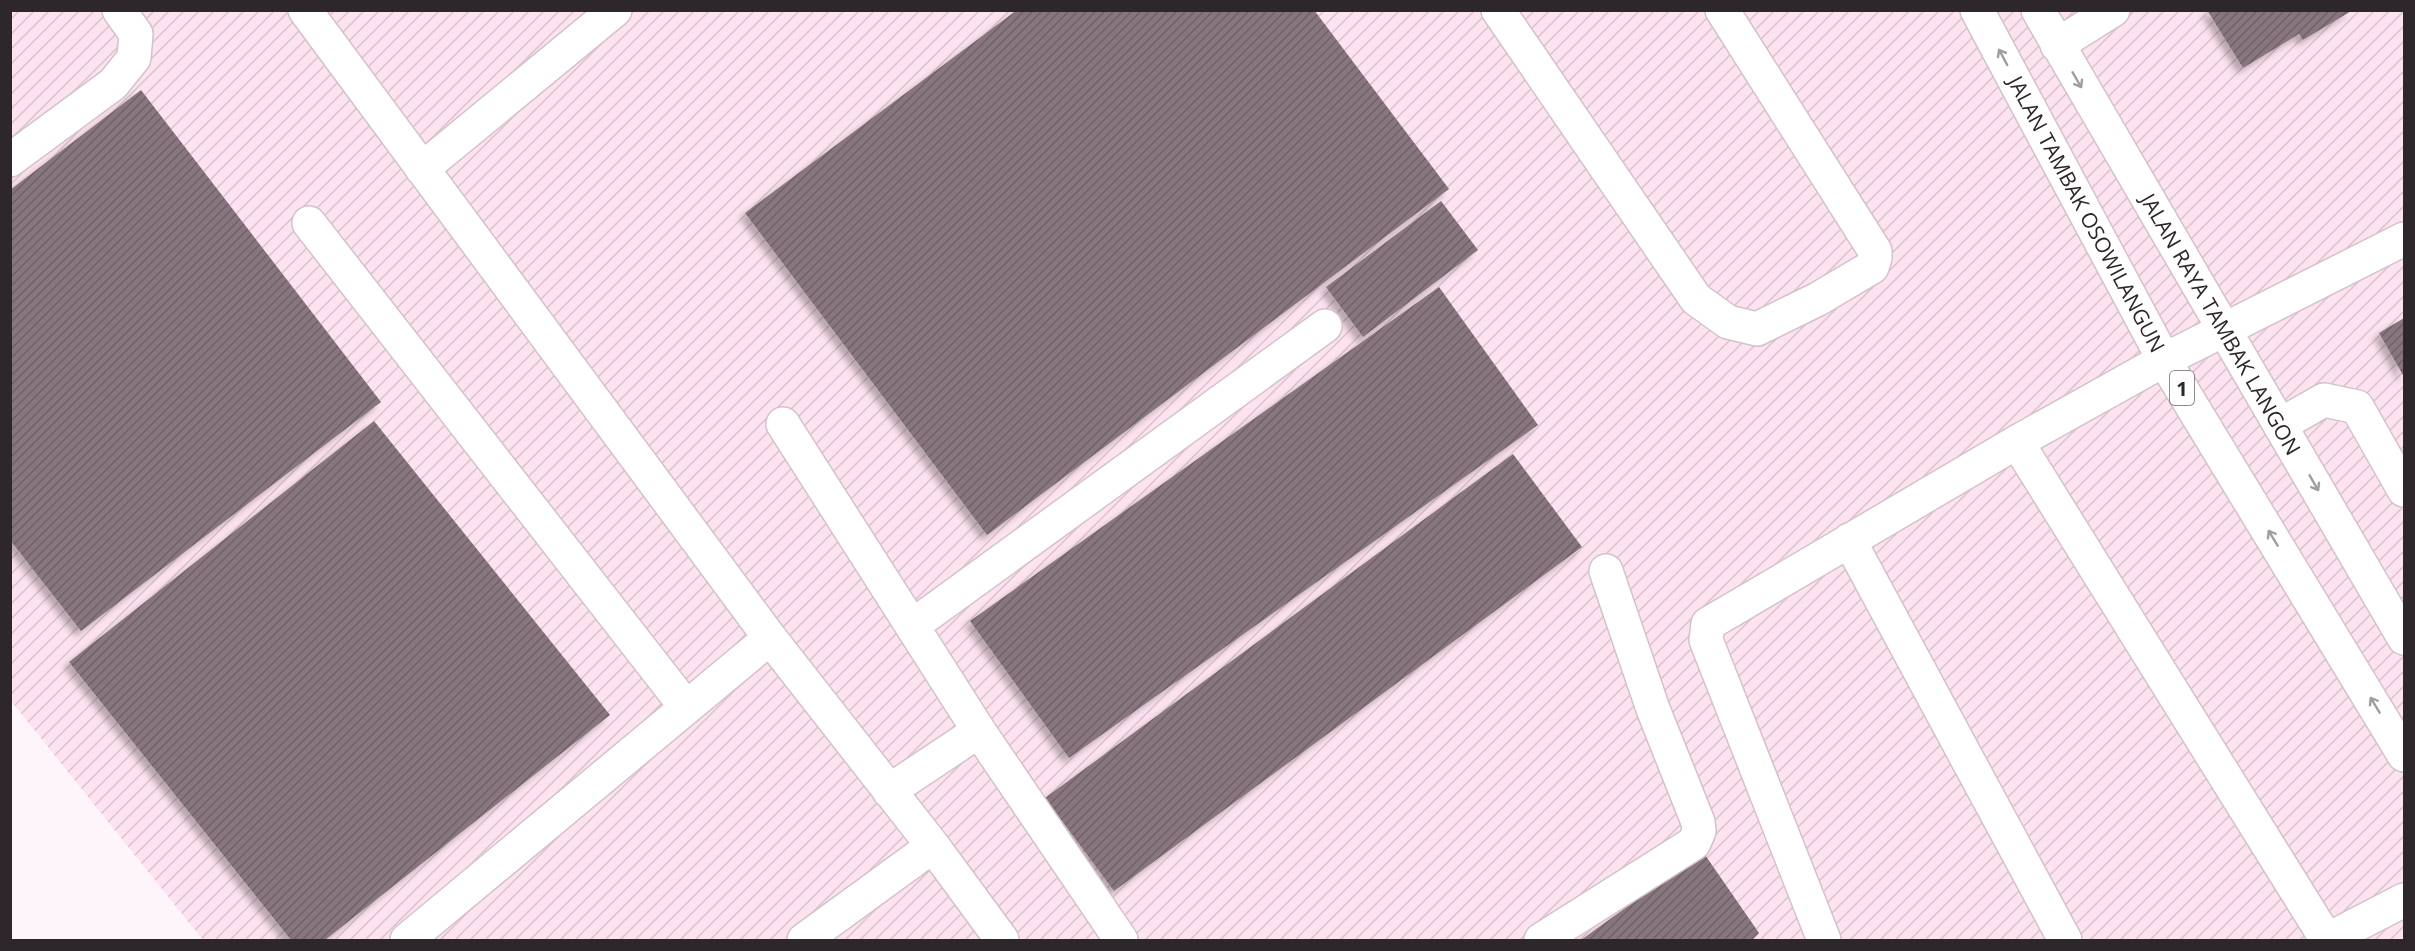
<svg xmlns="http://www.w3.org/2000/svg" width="2415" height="951" font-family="'Open Sans',sans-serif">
  <defs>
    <pattern id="industrial-furrows" width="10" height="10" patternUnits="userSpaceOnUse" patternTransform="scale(1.5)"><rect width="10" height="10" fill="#fde2ef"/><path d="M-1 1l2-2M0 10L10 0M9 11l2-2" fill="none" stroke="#d9c2cd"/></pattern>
    <pattern id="building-hatch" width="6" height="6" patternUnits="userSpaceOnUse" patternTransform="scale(1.5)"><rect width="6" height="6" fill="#87767e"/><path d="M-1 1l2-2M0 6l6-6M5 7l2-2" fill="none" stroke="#6f6167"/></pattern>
    <filter id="shadow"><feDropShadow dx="-5.5" dy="5.5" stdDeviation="3" flood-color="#0004"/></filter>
  </defs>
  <rect width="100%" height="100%" fill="#fdf5f9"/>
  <path fill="url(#industrial-furrows)" d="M 10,11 L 2404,11 L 2404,940 L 203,940 L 11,701 Z"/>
  <path fill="url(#building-hatch)" filter="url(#shadow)" d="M 1017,10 L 1314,10 L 1449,189 L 987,535 L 745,213 Z
    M 2207,10 L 2353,10 L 2303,40 L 2299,34 L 2243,68 Z
    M 141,90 L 381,402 L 81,631 L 10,540 L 10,190 Z
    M 1441,201 L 1478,250 L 1363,337 L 1326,287 Z
    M 1439,287 L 1538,425 L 1069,758 L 970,621 Z
    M 2404,318 L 2404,377 L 2379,333 Z
    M 374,421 L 610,715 L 325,940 L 291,940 L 69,662 Z
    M 1513,454 L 1582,547 L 1114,891 L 1045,798 Z
    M 1703,852 L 1759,933 L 1752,940 L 1581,940 Z"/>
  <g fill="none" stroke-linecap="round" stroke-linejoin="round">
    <defs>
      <path id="minor" d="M 305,10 L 770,638 L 933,846 L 1002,940
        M 1498,10 L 1696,299 L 1728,322 L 1757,329 L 1818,299 L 1872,267 L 1875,258 L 1875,251 L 1722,10
        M 2057,45 L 2113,10
        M 10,160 L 113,84 L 134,58 L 136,34 L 119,10
        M 422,169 L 615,10
        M 309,223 L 686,707
        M 783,424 L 912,626 L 1325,326
        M 2280,425 L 2324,400 L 2357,407 L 2404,490
        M 1849,540 L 2065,940
        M 912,626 L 979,731 L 1121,940
        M 889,791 L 979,731
        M 407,940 L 770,638
        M 804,940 L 933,846
        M 1541,940 L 1694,843 L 1699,831 L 1698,822 L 1653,709 L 1606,571
        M 1824,940 L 1706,640 L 1708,624 L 2017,442
        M 2327,940 L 2017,442 L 2164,360 L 2404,239
        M 2327,940 L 2404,900"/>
      <path id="highway" d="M 1977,10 L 2164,360 L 2404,755
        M 2038,10 L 2404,638"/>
    </defs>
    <use href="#minor" stroke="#d4c2cb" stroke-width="36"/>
    <use href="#highway" stroke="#d4c2cb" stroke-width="36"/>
    <use href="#minor" stroke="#fff" stroke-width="33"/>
    <use href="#highway" stroke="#fff" stroke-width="33"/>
  </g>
  <defs><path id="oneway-shaft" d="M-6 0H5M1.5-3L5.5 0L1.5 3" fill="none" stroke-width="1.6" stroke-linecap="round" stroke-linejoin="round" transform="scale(1.5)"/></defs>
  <g stroke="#a09d9f">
    <use href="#oneway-shaft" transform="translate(2003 57) rotate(-118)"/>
    <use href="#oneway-shaft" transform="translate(2077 80) rotate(60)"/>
    <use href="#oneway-shaft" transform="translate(2314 483) rotate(60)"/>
    <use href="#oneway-shaft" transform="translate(2273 538) rotate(-121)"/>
    <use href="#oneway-shaft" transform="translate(2375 705) rotate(-121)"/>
  </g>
  <g text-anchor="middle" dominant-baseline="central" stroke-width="6" stroke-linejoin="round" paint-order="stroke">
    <rect fill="#fff" stroke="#6c676a" stroke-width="1.5" x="2170" y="371" width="24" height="34" rx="4.5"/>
    <g font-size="20" font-weight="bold" fill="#2d262a">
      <text x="2182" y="388">1</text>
    </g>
    <g font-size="21" fill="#2d262a" stroke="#fff">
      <text transform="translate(2087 214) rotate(62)">JALAN TAMBAK OSOWILANGUN</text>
      <text transform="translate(2221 324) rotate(60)">JALAN RAYA TAMBAK LANGON</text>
    </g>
  </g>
  <rect width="2415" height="951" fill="none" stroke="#2d262a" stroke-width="24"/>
</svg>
